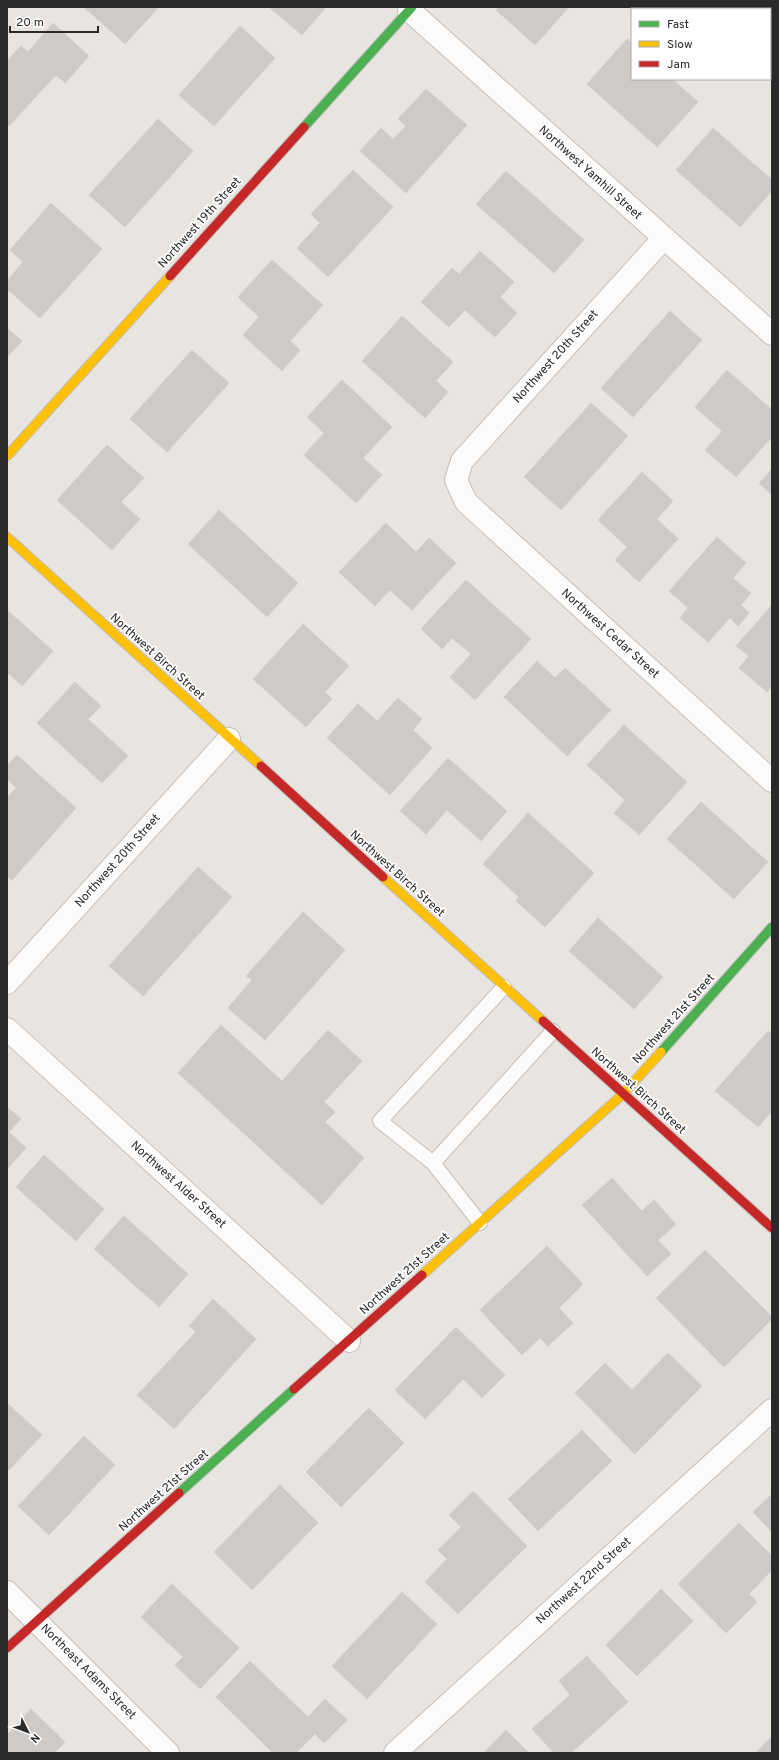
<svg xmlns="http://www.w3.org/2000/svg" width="779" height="1760" font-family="Overpass,sans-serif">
  <rect width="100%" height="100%" fill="#e8e4e0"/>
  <path fill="#cdcac7" stroke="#d3d0cc" d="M 84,7 L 159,7 L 125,44 Z
    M 269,7 L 326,7 L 302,35 Z
    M 499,7 L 569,7 L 535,45 L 496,10 Z
    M 53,23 L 89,56 L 65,83 L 56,75 L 9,126 L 7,124 L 7,61 L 21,46 L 28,52 Z
    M 240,26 L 275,58 L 214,126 L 179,95 Z
    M 627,39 L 632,43 L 632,79 L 672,79 L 698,102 L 657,147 L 587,84 Z
    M 426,89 L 467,125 L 406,193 L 360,151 L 381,128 L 393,139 L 406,126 L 398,119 Z
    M 158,119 L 193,151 L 125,227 L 89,195 Z
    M 713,128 L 772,180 L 772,191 L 740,227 L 676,170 Z
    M 353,170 L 393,207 L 328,277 L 297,248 L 320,223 L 311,214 Z
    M 506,171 L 584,240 L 554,273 L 476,204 Z
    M 51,203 L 102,249 L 40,318 L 7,289 L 7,281 L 23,262 L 10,250 Z
    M 480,251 L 514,282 L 500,297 L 517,313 L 495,337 L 465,310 L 449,327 L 421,302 L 452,268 L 459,274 Z
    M 272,260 L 323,305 L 290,341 L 300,350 L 282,371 L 243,335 L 259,317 L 238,297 Z
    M 670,311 L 702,340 L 633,417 L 601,388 Z
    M 402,316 L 453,362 L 436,381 L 448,392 L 425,418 L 362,361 Z
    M 7,328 L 22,341 L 7,357 Z
    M 192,350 L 229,383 L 167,452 L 130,419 Z
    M 727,370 L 772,410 L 772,437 L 736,477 L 705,450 L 722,431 L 695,407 Z
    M 342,380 L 392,427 L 363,458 L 382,475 L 356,503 L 304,455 L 324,433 L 307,417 Z
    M 591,403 L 628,436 L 561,510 L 524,477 Z
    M 107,445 L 144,478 L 121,502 L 140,519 L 112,550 L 57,500 Z
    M 772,469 L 772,495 L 759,483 Z
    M 642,472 L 673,501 L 657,519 L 678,539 L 639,582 L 615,560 L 627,547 L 598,520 Z
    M 219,510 L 298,583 L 267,617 L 188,544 Z
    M 386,523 L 416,552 L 429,538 L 456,563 L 412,610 L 390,590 L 375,606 L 339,572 Z
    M 717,537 L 746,563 L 733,578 L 751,593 L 741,605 L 749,613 L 738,626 L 730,618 L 708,642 L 680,618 L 688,608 L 669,591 Z
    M 466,580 L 531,639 L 475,700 L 450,677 L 471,654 L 452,638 L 442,649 L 421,629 Z
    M 771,606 L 772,686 L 767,692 L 739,668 L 749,656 L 736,646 Z
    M 7,610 L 53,651 L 22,686 L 7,672 Z
    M 303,624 L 349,666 L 325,692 L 332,699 L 306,727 L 253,679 Z
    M 537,661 L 555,678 L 565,668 L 611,710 L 567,756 L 504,697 Z
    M 75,682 L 101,706 L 88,719 L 128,756 L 102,783 L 37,723 Z
    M 398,698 L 422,719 L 413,730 L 432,748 L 390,795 L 327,738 L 358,704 L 377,721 Z
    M 624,725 L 687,782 L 639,835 L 614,813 L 625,800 L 587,765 Z
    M 17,755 L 76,808 L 12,880 L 7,876 L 7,798 L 16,788 L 7,779 L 7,766 Z
    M 448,758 L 507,811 L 481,841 L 447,810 L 426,834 L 400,811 Z
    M 701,802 L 768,862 L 734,899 L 667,839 Z
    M 528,813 L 594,873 L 545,927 L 516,901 L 519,897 L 483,864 Z
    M 198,867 L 232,897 L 143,996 L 109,966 Z
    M 303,912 L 345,950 L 265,1040 L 228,1008 L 252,980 L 246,976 Z
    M 598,918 L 663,977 L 634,1009 L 569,951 Z
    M 221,1025 L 282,1081 L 328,1030 L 362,1061 L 324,1102 L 335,1112 L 325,1122 L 364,1158 L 322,1205 L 178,1073 Z
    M 768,1031 L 772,1034 L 772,1111 L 758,1127 L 715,1091 Z
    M 7,1107 L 21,1119 L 9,1132 L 26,1148 L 7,1169 Z
    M 44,1155 L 104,1209 L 76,1241 L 16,1187 Z
    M 612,1178 L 642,1211 L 654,1200 L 676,1224 L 658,1240 L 671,1254 L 647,1276 L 582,1205 Z
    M 124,1216 L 188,1274 L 159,1307 L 94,1249 Z
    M 547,1246 L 583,1284 L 559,1308 L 573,1323 L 548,1346 L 540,1338 L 522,1355 L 480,1310 Z
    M 705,1250 L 772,1317 L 772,1319 L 724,1367 L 656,1298 Z
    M 213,1299 L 256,1339 L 174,1429 L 137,1395 L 196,1332 L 189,1326 Z
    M 456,1327 L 505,1375 L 482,1398 L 463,1379 L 425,1419 L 395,1390 Z
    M 668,1353 L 702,1386 L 635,1454 L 575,1393 L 605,1363 L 632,1390 Z
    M 7,1403 L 42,1435 L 7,1472 Z
    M 369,1408 L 404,1443 L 341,1507 L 306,1472 Z
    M 582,1430 L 612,1461 L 538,1531 L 508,1499 Z
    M 84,1436 L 115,1465 L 49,1535 L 18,1506 Z
    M 280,1485 L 318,1523 L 252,1590 L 214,1552 Z
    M 473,1491 L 527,1546 L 458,1614 L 425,1582 L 447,1559 L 438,1550 L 461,1527 L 449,1515 Z
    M 772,1494 L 772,1532 L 753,1512 Z
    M 739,1523 L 772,1556 L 772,1570 L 749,1594 L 757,1602 L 726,1633 L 678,1584 Z
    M 172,1584 L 239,1648 L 200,1689 L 175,1665 L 183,1657 L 141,1617 Z
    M 661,1589 L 693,1621 L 637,1676 L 606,1645 Z
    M 402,1592 L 437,1624 L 367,1699 L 332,1666 Z
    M 587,1656 L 628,1702 L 571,1753 L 554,1753 L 532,1729 L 570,1695 L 559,1681 Z
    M 250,1661 L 308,1717 L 325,1699 L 347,1720 L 324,1743 L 315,1734 L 296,1753 L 273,1753 L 216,1697 Z
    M 31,1709 L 65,1742 L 54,1753 L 7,1753 L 7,1735 Z
    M 506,1730 L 529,1753 L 484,1753 Z
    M 771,1737 L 772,1753 L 756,1753 Z"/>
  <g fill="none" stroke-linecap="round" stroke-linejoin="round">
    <defs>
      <path id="lane" d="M 433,1163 L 553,1031
        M 480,1223 L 433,1163 L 380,1121 L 504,987"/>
      <path id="street" d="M 409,10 L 772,334
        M 663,239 L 462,461 L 456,480 L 466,502 L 772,781
        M 7,983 L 229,739
        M 7,1029 L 349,1341
        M 7,1592 L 168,1753
        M 395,1753 L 772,1410"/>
      <path id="fast" d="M 304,127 L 412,7
        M 661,1052 L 772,927
        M 179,1493 L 294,1389"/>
      <path id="slow" d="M 7,456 L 170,276
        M 7,537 L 261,766
        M 383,877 L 543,1021
        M 422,1275 L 623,1094 L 661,1052"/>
      <path id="jam" d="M 170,276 L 304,127
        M 261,766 L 383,877
        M 543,1021 L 772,1228
        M 294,1389 L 422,1275
        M 7,1648 L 179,1493"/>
    </defs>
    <use href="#lane" stroke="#c2c0c1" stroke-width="16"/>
    <use href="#street" stroke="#c2c0c1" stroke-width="24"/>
    <use href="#fast" stroke="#c2c0c1" stroke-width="11"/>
    <use href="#slow" stroke="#c2c0c1" stroke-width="11"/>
    <use href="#jam" stroke="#c2c0c1" stroke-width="11"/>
    <use href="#lane" stroke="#fcfbfa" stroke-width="14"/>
    <use href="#street" stroke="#fcfbfa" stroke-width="22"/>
    <use href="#fast" stroke="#4caf50" stroke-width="9"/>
    <use href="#slow" stroke="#ffc107" stroke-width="9"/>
    <use href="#jam" stroke="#c62828" stroke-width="9"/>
  </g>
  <g text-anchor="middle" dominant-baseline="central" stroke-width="3.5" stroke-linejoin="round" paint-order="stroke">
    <g font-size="12" fill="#2a2a2a" stroke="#fff">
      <text transform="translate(590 173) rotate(42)">Northwest Yamhill Street</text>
      <text transform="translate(200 223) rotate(-48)">Northwest 19th Street</text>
      <text transform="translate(556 357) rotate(-48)">Northwest 20th Street</text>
      <text transform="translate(610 634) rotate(42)">Northwest Cedar Street</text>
      <text transform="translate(157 657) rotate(42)">Northwest Birch Street</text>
      <text transform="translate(118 861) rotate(-48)">Northwest 20th Street</text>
      <text transform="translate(397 874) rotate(42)">Northwest Birch Street</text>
      <text transform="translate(674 1019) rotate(-48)">Northwest 21st Street</text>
      <text transform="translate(638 1091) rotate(42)">Northwest Birch Street</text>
      <text transform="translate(178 1185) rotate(42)">Northwest Alder Street</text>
      <text transform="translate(405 1274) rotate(-42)">Northwest 21st Street</text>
      <text transform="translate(164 1491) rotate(-42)">Northwest 21st Street</text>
      <text transform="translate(584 1581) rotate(-42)">Northwest 22nd Street</text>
      <text transform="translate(88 1672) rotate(45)">Northeast Adams Street</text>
    </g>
  </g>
  <rect width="779" height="1760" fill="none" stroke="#2a2a2a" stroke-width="16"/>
  <rect x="631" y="8" width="140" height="72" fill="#ffffff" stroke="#aaaaaa"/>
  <rect x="639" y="21" width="20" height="6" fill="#4caf50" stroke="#aaaaaa"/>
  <text x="667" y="28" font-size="12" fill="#2a2a2a">Fast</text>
  <rect x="639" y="41" width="20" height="6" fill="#ffc107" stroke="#aaaaaa"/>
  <text x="667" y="48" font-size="12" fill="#2a2a2a">Slow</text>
  <rect x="639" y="61" width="20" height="6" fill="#c62828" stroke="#aaaaaa"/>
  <text x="667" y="68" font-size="12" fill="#2a2a2a">Jam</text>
  <g transform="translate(28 1732) rotate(132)" stroke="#ffffff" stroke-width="3" paint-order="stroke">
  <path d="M0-3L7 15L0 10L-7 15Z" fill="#2a2a2a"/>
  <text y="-6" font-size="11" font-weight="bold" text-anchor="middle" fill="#2a2a2a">N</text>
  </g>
  <path d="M10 26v6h88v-6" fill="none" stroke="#2a2a2a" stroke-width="2"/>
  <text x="16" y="26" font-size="12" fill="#2a2a2a" stroke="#ffffff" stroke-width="3" paint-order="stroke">20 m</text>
</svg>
